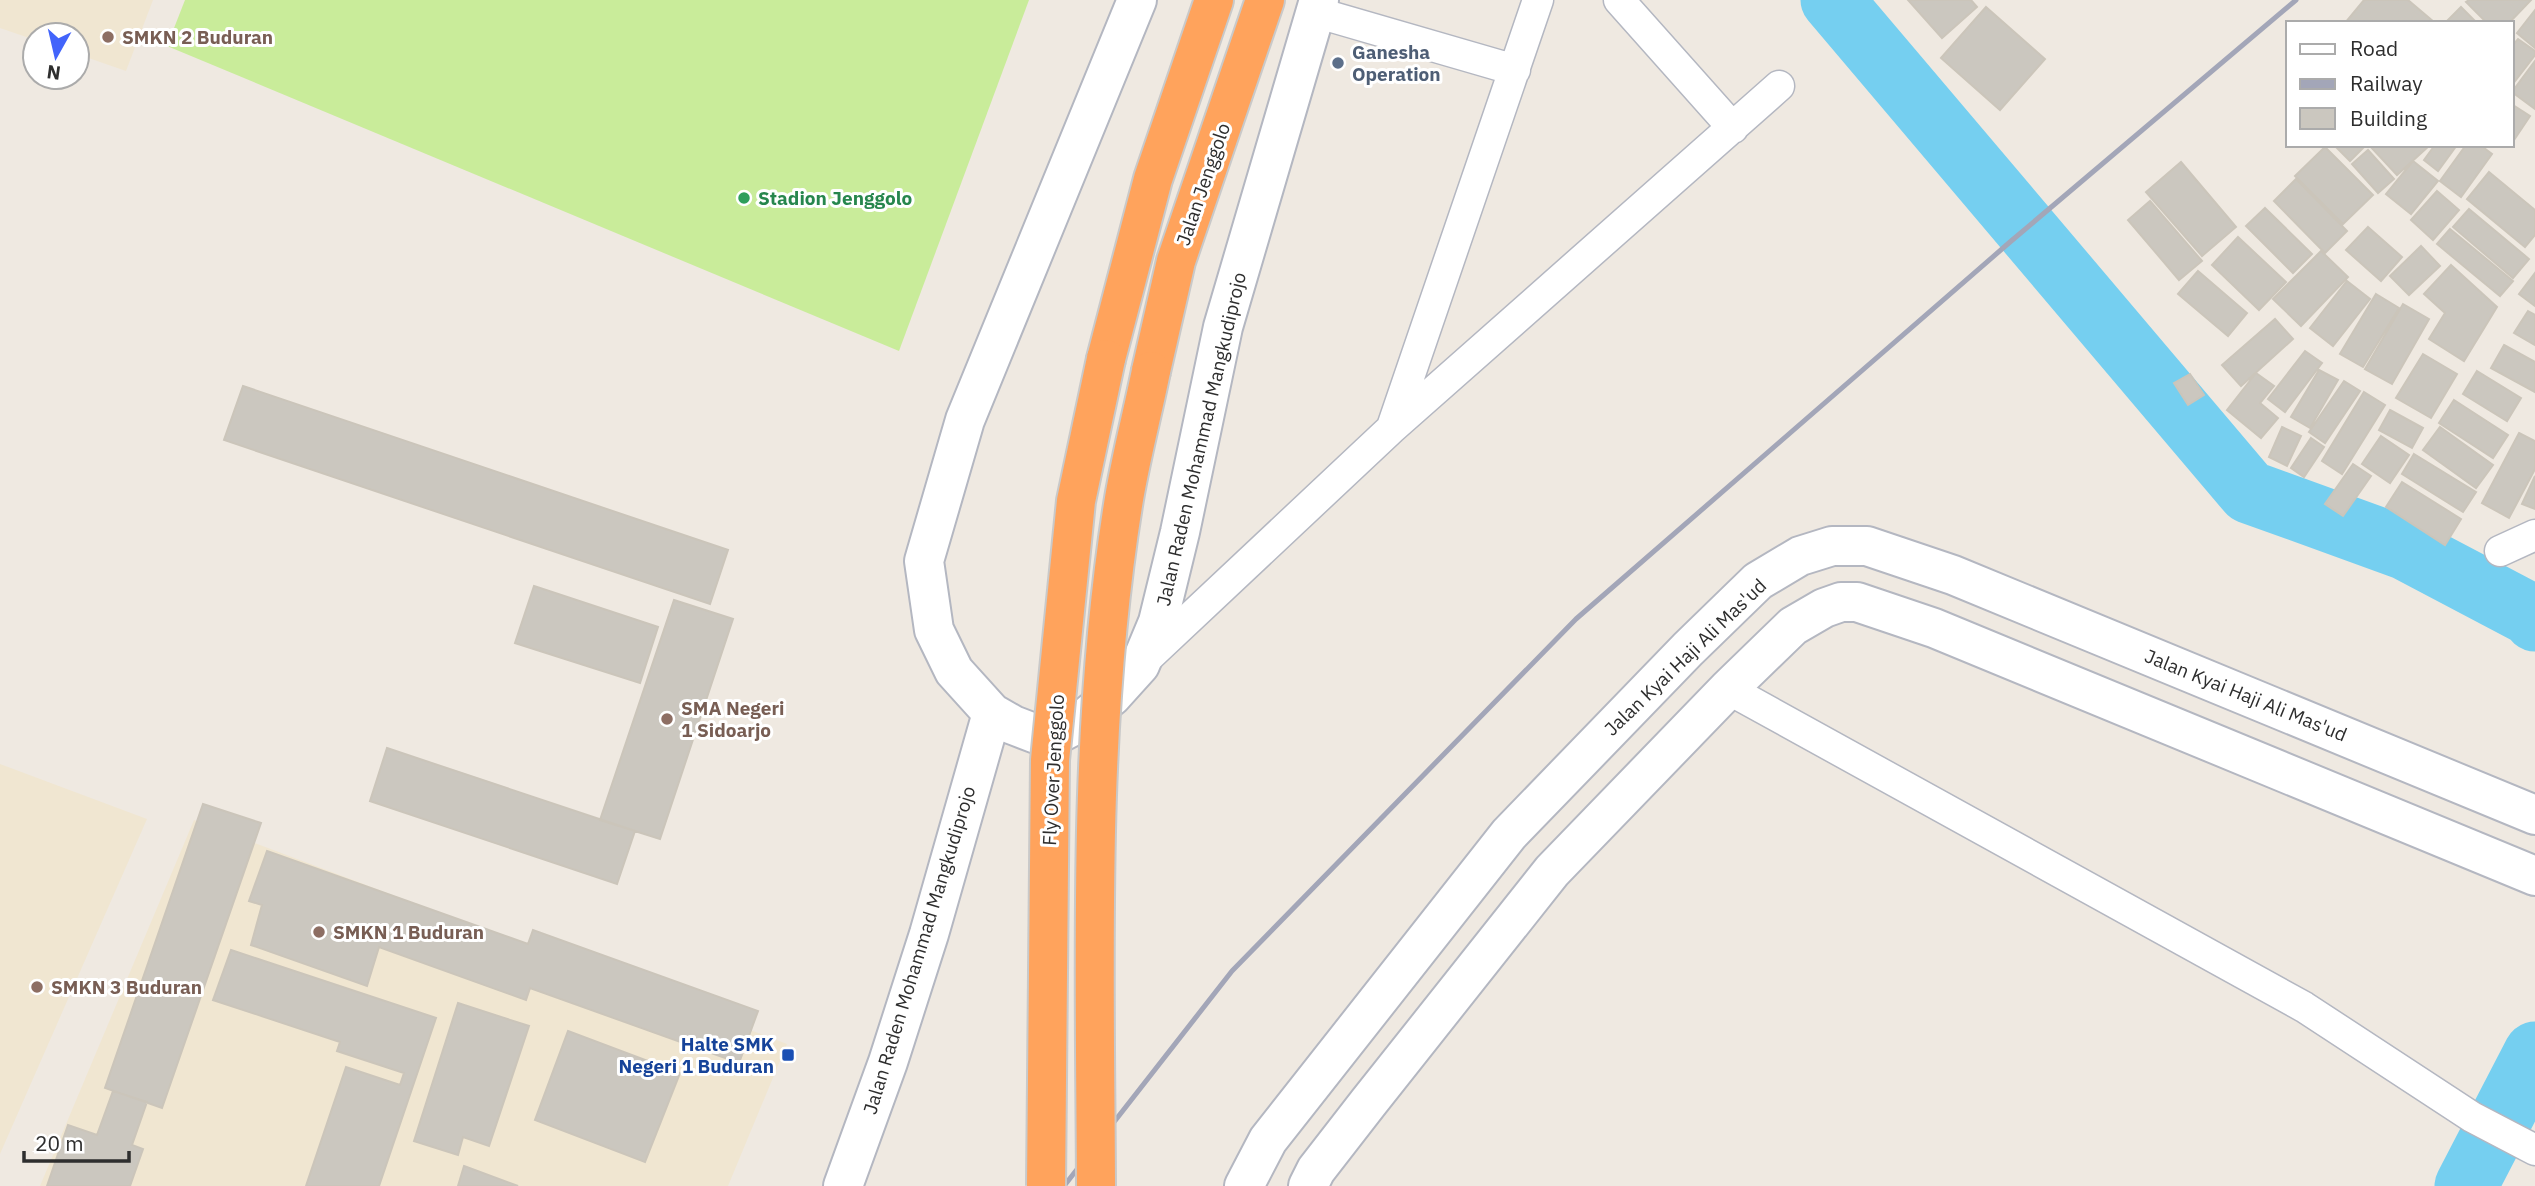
<svg xmlns="http://www.w3.org/2000/svg" width="2535" height="1186" font-family="'IBM Plex Sans',sans-serif">
  <rect width="100%" height="100%" fill="#efe9e1"/>
  <path fill="#f0e6d1" d="M 0,0 L 153,0 L 126,71 L 77,54 L 77,35 L 35,35 L 35,40 L 0,28 Z
    M 0,764 L 147,819 L 0,1154 Z
    M 194,820 L 787,1044 L 728,1186 L 40,1186 Z"/>
  <path fill="#c9ec9a" d="M 185,0 L 1029,0 L 899,351 L 167,46 Z"/>
  <g fill="none" stroke-linecap="round" stroke-linejoin="round">
    <path stroke="#75cff0" stroke-width="63" d="M 1832,0 L 2249,492 L 2404,548 L 2533,616 L 2535,620
      M 2466,1186 L 2535,1053"/>
  </g>
  <path fill="#cbc7bf" stroke="#cbc5ba" stroke-width="2" d="M 1908,0 L 1971,0 L 1977,7 L 1942,38 Z
    M 2364,0 L 2408,0 L 2434,22 L 2345,23 Z
    M 2469,0 L 2531,0 L 2509,23 L 2487,23 L 2466,2 Z
    M 1986,7 L 2045,59 L 2000,110 L 1941,58 Z
    M 2461,7 L 2477,23 L 2445,23 Z
    M 2535,10 L 2535,48 L 2517,33 Z
    M 2518,39 L 2535,51 L 2535,55 L 2512,85 L 2512,46 Z
    M 2535,61 L 2535,109 L 2512,92 Z
    M 2513,105 L 2530,116 L 2512,143 L 2512,106 Z
    M 2334,145 L 2366,145 L 2350,161 Z
    M 2369,145 L 2430,145 L 2397,175 Z
    M 2435,145 L 2457,145 L 2438,171 L 2424,160 Z
    M 2466,145 L 2480,145 L 2492,154 L 2461,197 L 2440,181 Z
    M 2325,147 L 2373,195 L 2343,224 L 2295,176 Z
    M 2368,150 L 2394,179 L 2378,193 L 2352,164 Z
    M 2413,161 L 2438,181 L 2411,214 L 2386,194 Z
    M 2181,162 L 2236,227 L 2202,256 L 2146,192 Z
    M 2489,172 L 2535,210 L 2535,235 L 2525,247 L 2467,199 Z
    M 2296,179 L 2347,231 L 2325,253 L 2274,201 Z
    M 2437,191 L 2459,210 L 2433,240 L 2411,220 Z
    M 2150,201 L 2202,261 L 2179,280 L 2128,220 Z
    M 2265,208 L 2312,254 L 2293,273 L 2246,226 Z
    M 2469,209 L 2529,259 L 2513,278 L 2453,227 Z
    M 2368,227 L 2402,257 L 2381,281 L 2346,250 Z
    M 2450,229 L 2513,281 L 2500,296 L 2437,244 Z
    M 2238,237 L 2286,282 L 2259,310 L 2212,265 Z
    M 2421,246 L 2440,266 L 2409,295 L 2390,276 Z
    M 2321,251 L 2348,277 L 2301,326 L 2273,299 Z
    M 2451,265 L 2497,307 L 2464,361 L 2429,339 L 2445,313 L 2424,294 Z
    M 2198,271 L 2247,313 L 2228,336 L 2178,294 Z
    M 2535,273 L 2535,306 L 2519,294 Z
    M 2347,281 L 2370,299 L 2333,346 L 2310,328 Z
    M 2376,294 L 2399,308 L 2363,367 L 2340,354 Z
    M 2403,304 L 2429,319 L 2392,384 L 2365,369 Z
    M 2528,311 L 2535,315 L 2535,345 L 2514,333 Z
    M 2275,319 L 2293,339 L 2241,386 L 2222,365 Z
    M 2504,345 L 2535,362 L 2535,392 L 2491,368 Z
    M 2305,351 L 2322,363 L 2285,412 L 2268,399 Z
    M 2423,354 L 2457,374 L 2431,418 L 2396,398 Z
    M 2319,370 L 2338,380 L 2310,428 L 2291,417 Z
    M 2477,371 L 2521,398 L 2507,421 L 2463,394 Z
    M 2256,373 L 2274,386 L 2260,403 L 2278,418 L 2261,438 L 2227,410 Z
    M 2190,374 L 2204,395 L 2188,405 L 2174,383 Z
    M 2344,381 L 2360,391 L 2325,443 L 2309,432 Z
    M 243,386 L 728,550 L 710,604 L 224,440 Z
    M 2364,392 L 2385,405 L 2342,474 L 2322,461 Z
    M 2454,400 L 2508,435 L 2493,458 L 2439,423 Z
    M 2390,410 L 2423,428 L 2412,448 L 2379,430 Z
    M 2282,427 L 2301,436 L 2287,466 L 2269,457 Z
    M 2440,427 L 2493,465 L 2476,488 L 2423,450 Z
    M 2519,433 L 2535,441 L 2535,469 L 2509,518 L 2482,503 Z
    M 2381,436 L 2409,455 L 2390,483 L 2362,464 Z
    M 2311,438 L 2324,447 L 2304,477 L 2291,468 Z
    M 2414,454 L 2476,492 L 2463,512 L 2402,474 Z
    M 2353,464 L 2371,476 L 2343,516 L 2325,504 Z
    M 2535,476 L 2535,509 L 2522,504 Z
    M 2402,482 L 2461,519 L 2445,545 L 2386,507 Z
    M 534,586 L 658,627 L 640,683 L 515,643 Z
    M 674,600 L 733,619 L 660,839 L 600,820 Z
    M 387,748 L 635,831 L 617,884 L 370,801 Z
    M 203,804 L 261,823 L 162,1108 L 105,1088 Z
    M 267,851 L 528,944 L 533,930 L 758,1011 L 739,1063 L 530,988 L 526,1000 L 379,947 L 367,986 L 251,945 L 262,905 L 249,901 Z
    M 231,950 L 436,1018 L 379,1186 L 306,1186 L 346,1067 L 400,1085 L 404,1073 L 337,1051 L 340,1042 L 213,1000 Z
    M 458,1003 L 529,1026 L 489,1146 L 463,1137 L 458,1155 L 414,1141 Z
    M 568,1031 L 680,1073 L 645,1162 L 535,1120 Z
    M 113,1091 L 147,1102 L 132,1145 L 143,1149 L 130,1186 L 47,1186 L 68,1125 L 97,1135 Z
    M 464,1166 L 518,1186 L 458,1186 Z"/>
  <g fill="none" stroke-linecap="round" stroke-linejoin="round">
    <defs>
      <path id="street" d="M 1619,0 L 1733,128
        M 1315,12 L 1515,70
        M 1392,427 L 1538,0
        M 2500,551 L 2535,535
        M 1145,660 L 1391,429 L 1779,86
        M 1728,689 L 2304,1007 L 2472,1117 L 2535,1150"/>
      <path id="secondary" d="M 1137,0 L 965,420 L 924,561 L 934,630 L 954,671 L 992,713 L 1013,725 L 1039,735 L 1058,734 L 1079,723 L 1112,696 L 1140,665 L 1158,622 L 1180,532 L 1223,327 L 1319,0
        M 843,1186 L 888,1062 L 929,934 L 992,713
        M 1244,1186 L 1268,1140 L 1509,834 L 1688,649 L 1758,581 L 1800,556 L 1832,546 L 1867,546 L 1953,575 L 2535,815
        M 1308,1186 L 1316,1170 L 1368,1103 L 1552,871 L 1728,689 L 1793,626 L 1824,608 L 1841,602 L 1857,602 L 1934,628 L 2535,876"/>
      <path id="highway" d="M 1106,359 L 1153,179 L 1214,0
        M 1151,371 L 1176,261 L 1265,0"/>
    </defs>
    <use href="#street" stroke="#b4b7c1" stroke-width="33"/>
    <use href="#secondary" stroke="#b4b7c1" stroke-width="42"/>
    <use href="#highway" stroke="#c9c9c9" stroke-width="42"/>
    <use href="#street" stroke="#fff" stroke-width="30"/>
    <use href="#secondary" stroke="#fff" stroke-width="38"/>
    <use href="#highway" stroke="#ffa35c" stroke-width="38"/>
    <path stroke="#a3a6b8" stroke-width="5" d="M 1064,1186 L 1232,971 L 1576,619 L 2010,242 L 2296,0"/>
    <defs>
      <path id="highway-bridge" d="M 1046,1186 L 1050,760 L 1076,501 L 1106,359
        M 1096,1186 C 1095,960 1087,730 1123,505 C 1130,460 1142,416 1151,371"/>
    </defs>
    <use href="#highway-bridge" stroke="#c9c9c9" stroke-width="42" stroke-linecap="butt"/>
    <use href="#highway-bridge" stroke="#ffa35c" stroke-width="38"/>
  </g>
  <g fill="#8d6e63" stroke="#fff" stroke-width="2.5">
    <circle cx="108" cy="37" r="7"/>
    <circle cx="667" cy="719" r="7"/>
    <circle cx="319" cy="932" r="7"/>
    <circle cx="37" cy="987" r="7"/>
  </g>
  <circle fill="#5c6f8a" stroke="#fff" stroke-width="2.5" cx="1338" cy="63" r="7"/>
  <circle fill="#2e9e5b" stroke="#fff" stroke-width="2.5" cx="744" cy="198" r="7"/>
  <rect fill="#1a4fb4" stroke="#fff" stroke-width="2.5" x="781" y="1048" width="14" height="14" rx="3.5"/>
  <g text-anchor="middle" dominant-baseline="central" stroke-width="6" stroke-linejoin="round" paint-order="stroke">
    <g font-size="19" font-weight="bold" fill="#785e54" stroke="#fff" text-anchor="start">
      <text x="122" y="37">SMKN 2 Buduran</text>
      <text x="681" y="708">SMA Negeri<tspan x="681" dy="22">1 Sidoarjo</tspan></text>
      <text x="333" y="932">SMKN 1 Buduran</text>
      <text x="51" y="987">SMKN 3 Buduran</text>
    </g>
    <g font-size="19" font-weight="bold" fill="#4e5e75" stroke="#fff" text-anchor="start">
      <text x="1352" y="52">Ganesha<tspan x="1352" dy="22">Operation</tspan></text>
    </g>
    <g font-size="19" fill="#2e2e2e" stroke="#fff">
      <text transform="translate(1203 184) rotate(-71)">Jalan Jenggolo</text>
      <text transform="translate(1201 439) rotate(-77)">Jalan Raden Mohammad Mangkudiprojo</text>
      <text transform="translate(1685 657) rotate(-44)">Jalan Kyai Haji Ali Mas'ud</text>
      <text transform="translate(2246 695) rotate(22)">Jalan Kyai Haji Ali Mas'ud</text>
      <text transform="translate(1053 770) rotate(-87)">Fly Over Jenggolo</text>
      <text transform="translate(919 950) rotate(-73)">Jalan Raden Mohammad Mangkudiprojo</text>
    </g>
    <g font-size="19" font-weight="bold" fill="#27864d" stroke="#fff" text-anchor="start">
      <text x="758" y="198">Stadion Jenggolo</text>
    </g>
    <g font-size="19" font-weight="bold" fill="#164399" stroke="#fff" text-anchor="end">
      <text x="774" y="1044">Halte SMK<tspan x="774" dy="22">Negeri 1 Buduran</tspan></text>
    </g>
  </g>
  <rect x="2286" y="21" width="228" height="126" fill="#ffffff" stroke="#ababab" stroke-width="2"/>
  <rect x="2300" y="44" width="35" height="10" fill="#ffffff" stroke="#ababab" stroke-width="2"/>
  <text x="2350" y="56" font-size="21" fill="#2e2e2e">Road</text>
  <rect x="2300" y="79" width="35" height="10" fill="#a3a6b8" stroke="#ababab" stroke-width="2"/>
  <text x="2350" y="91" font-size="21" fill="#2e2e2e">Railway</text>
  <rect x="2300" y="108" width="35" height="21" fill="#cbc7bf" stroke="#ababab" stroke-width="2"/>
  <text x="2350" y="126" font-size="21" fill="#2e2e2e">Building</text>
  <g transform="translate(56 56) rotate(188)"><circle r="33" fill="#ffffff" stroke="#ababab" stroke-width="2"/>
  <path d="M0-5L12 26L0 18L-12 26Z" fill="#4264fb"/>
  <text y="-10" font-size="19" font-weight="bold" text-anchor="middle" fill="#2e2e2e">N</text>
  </g>
  <path d="M24 1151v10h105v-10" fill="none" stroke="#2e2e2e" stroke-width="3.5"/>
  <text x="35" y="1151" font-size="21" fill="#2e2e2e" stroke="#ffffff" stroke-width="5" paint-order="stroke">20 m</text>
</svg>
